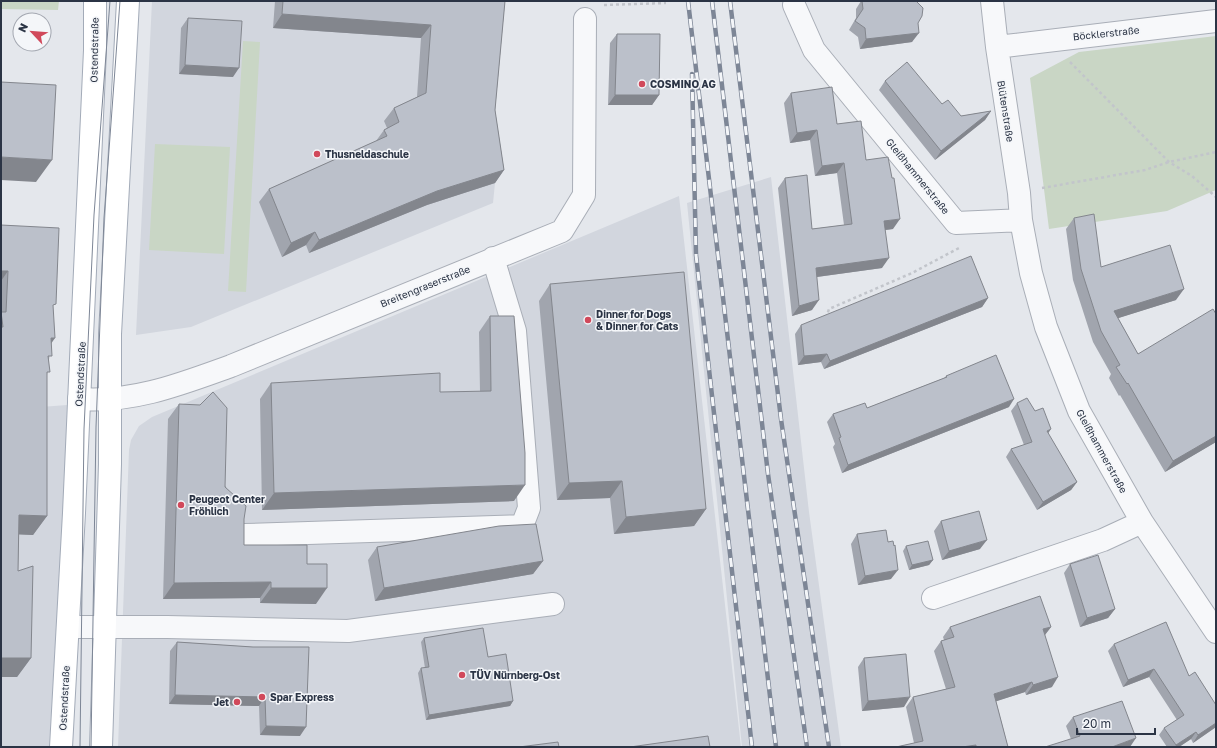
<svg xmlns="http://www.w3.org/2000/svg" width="1217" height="748" font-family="'Golos Text',sans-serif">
  <rect width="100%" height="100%" fill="#e4e7ec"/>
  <path fill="#d2d6de" d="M 152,1 L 497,1 L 486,124 L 495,183 L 493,203 L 191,327 L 136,335 Z
    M 771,177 L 809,512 L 841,747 L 742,747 L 687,203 Z
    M 679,196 L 741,747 L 118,747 L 129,450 L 131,440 L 139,426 L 152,417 Z
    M 67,405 L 66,491 L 59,580 L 49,747 L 1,747 L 1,410 Z"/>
  <path fill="#c9d6c5" d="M 1,1 L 59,1 L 58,10 L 1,9 Z
    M 1216,36 L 1216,190 L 1167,211 L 1049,229 L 1030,78 L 1079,52 Z
    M 243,41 L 260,42 L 246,292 L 228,291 Z
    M 155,144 L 230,147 L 224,254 L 149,250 Z"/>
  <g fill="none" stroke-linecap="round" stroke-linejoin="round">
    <defs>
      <path id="minor" d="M 992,1 L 997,47 L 1019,193 L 1021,220 L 1031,273 L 1046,327 L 1079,411 L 1142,522 L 1216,632
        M 794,5 L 814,50 L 956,223 L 1021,220
        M 997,47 L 1216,21
        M 79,399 C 133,403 181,384 231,366 L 562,231 L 584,195 L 585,19
        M 245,535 L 522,526 L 529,508 L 515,331 L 493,258
        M 933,598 L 1103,540 L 1142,522
        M 68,627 L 167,627 L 348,631 L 553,604"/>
      <path id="major" d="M 61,747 L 74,513 L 95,50 L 95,1
        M 101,747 L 110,464 L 110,334 L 128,1"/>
    </defs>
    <use href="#minor" stroke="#a9aeb7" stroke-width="24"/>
    <use href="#major" stroke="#a3abb8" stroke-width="24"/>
    <path stroke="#c2c5cb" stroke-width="2.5" stroke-dasharray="3 3" stroke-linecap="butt" d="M 604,5 L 666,3
      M 1070,62 L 1169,162 L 1192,176 L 1216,197
      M 1042,188 L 1145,170 L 1169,162 L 1216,152
      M 826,318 L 829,309 L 912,273 L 959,248"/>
    <use href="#minor" stroke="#f7f8fa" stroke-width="22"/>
    <use href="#major" stroke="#fff" stroke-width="22"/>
    <path stroke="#7d8696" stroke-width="1" d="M 80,747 L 84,429 L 94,215 L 110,1
      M 91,747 L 96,427 L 104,218 L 120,1"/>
    <defs>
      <path id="rail" d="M 688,1 L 776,747
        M 712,1 L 768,474 L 807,747
        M 730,1 L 781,419 L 829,747
        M 692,74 L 696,255 L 752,747"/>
    </defs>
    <use href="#rail" stroke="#7d8696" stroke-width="4.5"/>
    <use href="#rail" stroke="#f4f6f9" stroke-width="3" stroke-dasharray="9" stroke-linecap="butt"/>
  </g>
  <path fill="#a1a5ae" d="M 275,1 L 505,1 L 495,110 L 504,170 L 495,183 L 427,205 L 309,253 L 306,245 L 282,257 L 259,202 L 269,189 L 376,141 L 384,130 L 387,128 L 384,121 L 394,108 L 417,97 L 421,38 L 273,28 Z
    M 861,1 L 918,23 L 912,42 L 860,49 L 858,37 L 849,30 L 856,18 L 856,9 Z
    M 188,18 L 233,77 L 179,74 L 181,28 Z
    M 617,34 L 659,95 L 652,105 L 608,105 L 610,43 Z
    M 885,81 L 942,104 L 961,116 L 991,111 L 985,120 L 935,160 L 879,90 Z
    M 791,93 L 837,124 L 866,160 L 893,229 L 885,230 L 882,268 L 817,277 L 812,310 L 792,316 L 778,188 L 785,178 L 812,229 L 844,225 L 837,173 L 815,176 L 810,140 L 790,143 L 784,103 Z
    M 1074,218 L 1101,267 L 1176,300 L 1118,318 L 1138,354 L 1216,314 L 1216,442 L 1165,472 L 1120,395 L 1119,396 L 1109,378 L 1111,374 L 1093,342 L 1073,280 L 1066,229 Z
    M 1,225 L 53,308 L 51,344 L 47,375 L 47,516 L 33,535 L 19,534 L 18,571 L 31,658 L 17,677 L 1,677 Z
    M 550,284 L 706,509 L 694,526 L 614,534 L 610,498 L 557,500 L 539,301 Z
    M 988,298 L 982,307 L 824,369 L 821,362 L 798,365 L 795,334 L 801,325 Z
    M 490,316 L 514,501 L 262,510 L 260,399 L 271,383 L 440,392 L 480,392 L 479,332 Z
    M 946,376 L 1009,407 L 842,473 L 833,447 L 835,444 L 827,422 L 833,414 L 867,408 L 944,378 Z
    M 1017,403 L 1048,434 L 1077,482 L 1071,490 L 1037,510 L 1006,457 L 1011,449 L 1024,445 L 1011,411 Z
    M 179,404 L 244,519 L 244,545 L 307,564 L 316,604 L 260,603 L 260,598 L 163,599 L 168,419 Z
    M 941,521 L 980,549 L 942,560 L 934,531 Z
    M 857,534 L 891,579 L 858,585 L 851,544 Z
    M 906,546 L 933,560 L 929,565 L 909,570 L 903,551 Z
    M 377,547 L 543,561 L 533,574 L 375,601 L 368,560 Z
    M 1070,564 L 1115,609 L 1108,618 L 1080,627 L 1064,573 Z
    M 950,627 L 1051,627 L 1045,635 L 1052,687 L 1026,695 L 1025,692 L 996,701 L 1008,747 L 896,747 L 914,743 L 906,707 L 913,697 L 946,689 L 934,651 L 941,641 L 944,640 L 943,637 Z
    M 424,638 L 488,657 L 513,701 L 510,706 L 426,720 L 418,673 L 421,668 L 425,668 L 421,642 Z
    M 177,642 L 253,647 L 300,736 L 260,735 L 259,706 L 169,704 L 170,651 Z
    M 1114,644 L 1189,676 L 1216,705 L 1216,727 L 1193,743 L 1191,739 L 1179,747 L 1167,747 L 1159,735 L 1164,728 L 1177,720 L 1149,677 L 1123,687 L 1108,651 Z
    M 864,658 L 904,707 L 862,711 L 858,667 Z
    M 1073,717 L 1130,747 L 1071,739 L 1066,726 Z"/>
  <path fill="#83868d" d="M 282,14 L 431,25 L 421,38 L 273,28 Z
    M 919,33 L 912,42 L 860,49 L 866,39 Z
    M 185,65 L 239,68 L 233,77 L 179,74 Z
    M 615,95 L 659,95 L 652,105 L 608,105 Z
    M 991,111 L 985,120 L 935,160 L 941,151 Z
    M 817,130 L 810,140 L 790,143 L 797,133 Z
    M 1,157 L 52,160 L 36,182 L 1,180 Z
    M 844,163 L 837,173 L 815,176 L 822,166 Z
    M 504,170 L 495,183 L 427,205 L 309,253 L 319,240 L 437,191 Z
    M 900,219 L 893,229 L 877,231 L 884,221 Z
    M 315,232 L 306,245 L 282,257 L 291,243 Z
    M 889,258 L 882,268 L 809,278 L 816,268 Z
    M 1,271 L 8,271 L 1,281 Z
    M 1184,289 L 1176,300 L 1106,322 L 1114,311 Z
    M 988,298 L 982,307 L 824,369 L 830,361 Z
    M 819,300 L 812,310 L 792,316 L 799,306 Z
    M 51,338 L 55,338 L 42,357 Z
    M 827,354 L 821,362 L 798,365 L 804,356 Z
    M 1014,399 L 1009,407 L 842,473 L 848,465 Z
    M 1051,429 L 1045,438 L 1047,431 Z
    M 1216,436 L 1216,442 L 1165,472 L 1173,461 Z
    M 622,481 L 610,498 L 557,500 L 569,483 Z
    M 1077,482 L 1071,490 L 1037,510 L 1043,502 Z
    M 525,485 L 514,501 L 262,510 L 274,493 Z
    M 706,509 L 694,526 L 614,534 L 626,517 Z
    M 19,515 L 47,516 L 33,535 L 6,534 Z
    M 987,540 L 980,549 L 942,560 L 949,551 Z
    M 933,560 L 929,565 L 909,570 L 912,565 Z
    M 543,561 L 533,574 L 375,601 L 384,588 Z
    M 898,570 L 891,579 L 858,585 L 865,576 Z
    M 271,582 L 260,598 L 163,599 L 174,583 Z
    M 271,588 L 327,588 L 316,604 L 260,603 Z
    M 1115,609 L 1108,618 L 1080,627 L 1087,618 Z
    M 1051,627 L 1044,636 L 1043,629 Z
    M 1,658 L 31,658 L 17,677 L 1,677 Z
    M 1154,669 L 1149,677 L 1123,687 L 1128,680 Z
    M 1058,677 L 1052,687 L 1026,695 L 1033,685 Z
    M 1032,682 L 1025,692 L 988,704 L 994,694 Z
    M 175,695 L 265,697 L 259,706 L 169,704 Z
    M 910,697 L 904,707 L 862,711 L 868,701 Z
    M 513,701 L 510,706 L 426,720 L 429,715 Z
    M 1216,723 L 1216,727 L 1193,743 L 1198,735 Z
    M 266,726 L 306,727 L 300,736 L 260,735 Z
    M 1196,732 L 1191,739 L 1179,747 L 1175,747 L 1176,745 Z
    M 1136,738 L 1130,747 L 1112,747 Z
    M 976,745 L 975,747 L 962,747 Z"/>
  <path fill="#bbc0ca" stroke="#83868d" d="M 283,1 L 505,1 L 495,110 L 504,170 L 437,191 L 319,240 L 315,232 L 291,243 L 269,189 L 387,136 L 384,130 L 399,122 L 394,108 L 426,93 L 431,25 L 282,14 Z
    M 862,1 L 916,1 L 923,8 L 922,16 L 918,23 L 919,33 L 866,39 L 865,28 L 855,21 L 863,9 Z
    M 188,18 L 242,21 L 239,68 L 185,65 Z
    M 617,34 L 660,34 L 659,95 L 615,95 Z
    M 907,62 L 942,104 L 948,100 L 961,116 L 991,111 L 941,151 L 885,81 Z
    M 1,82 L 56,85 L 52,160 L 1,157 Z
    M 832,87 L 837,124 L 861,121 L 866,160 L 888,157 L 892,178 L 894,178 L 900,219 L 884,221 L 889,258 L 816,268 L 819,300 L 799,306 L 785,178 L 807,175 L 812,229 L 852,224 L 844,163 L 822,166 L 817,130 L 797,133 L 791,93 Z
    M 1094,214 L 1101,267 L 1170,245 L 1184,289 L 1114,311 L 1138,354 L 1213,309 L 1216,314 L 1216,436 L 1173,461 L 1128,383 L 1127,384 L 1116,367 L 1120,365 L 1101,331 L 1081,269 L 1074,218 Z
    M 1,225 L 59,228 L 56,304 L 53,305 L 55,338 L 51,338 L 52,356 L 48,356 L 50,372 L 47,372 L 47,516 L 19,515 L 18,571 L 33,566 L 31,658 L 1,658 L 1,327 L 3,327 L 1,312 L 6,312 L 8,271 L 1,271 Z
    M 971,256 L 988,298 L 830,361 L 827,354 L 804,356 L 801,325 Z
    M 684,272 L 706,509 L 626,517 L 622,481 L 569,483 L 550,284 Z
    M 490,316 L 514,316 L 525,453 L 525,485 L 274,493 L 271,383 L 440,373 L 440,392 L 491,391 Z
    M 996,355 L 1014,399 L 848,465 L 839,438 L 841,437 L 833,414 L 865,403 L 867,408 L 947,377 L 946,376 Z
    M 213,392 L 227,408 L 225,487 L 246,506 L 244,519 L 244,545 L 307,545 L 307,564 L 327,564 L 327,588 L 271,588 L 271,582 L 174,583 L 179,404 L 200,405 Z
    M 1027,398 L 1035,411 L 1043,408 L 1051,429 L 1047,431 L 1077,482 L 1043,502 L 1011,449 L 1032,442 L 1017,403 Z
    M 979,511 L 987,540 L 949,551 L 941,521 Z
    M 536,524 L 543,561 L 384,588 L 377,547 L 499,526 Z
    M 886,530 L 888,542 L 893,541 L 894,546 L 895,545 L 898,570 L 865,576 L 857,534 Z
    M 928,541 L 933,560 L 912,565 L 906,546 Z
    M 1098,555 L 1115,609 L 1087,618 L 1070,564 Z
    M 1040,596 L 1051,627 L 1043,629 L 1058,677 L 1033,685 L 1032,682 L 994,694 L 1008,747 L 976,747 L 976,745 L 962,747 L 896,747 L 923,741 L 913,697 L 955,687 L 941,641 L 954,637 L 950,627 Z
    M 1166,622 L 1189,676 L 1195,672 L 1216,705 L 1216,723 L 1198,735 L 1196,732 L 1176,745 L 1164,728 L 1184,715 L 1154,669 L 1128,680 L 1114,644 Z
    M 483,628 L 488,657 L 506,654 L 513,701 L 429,715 L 421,668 L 429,667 L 424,638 Z
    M 177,642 L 253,647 L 309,647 L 306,727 L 266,726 L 265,697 L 175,695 Z
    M 906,654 L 910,697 L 868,701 L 864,658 Z
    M 1122,701 L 1136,738 L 1112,747 L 1045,747 L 1080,736 L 1073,717 Z
    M 708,736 L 710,747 L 630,747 Z
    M 558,742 L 559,747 L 519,747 Z"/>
  <g fill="#d1495b" stroke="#f4f6f9" stroke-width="1.5">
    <circle cx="642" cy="84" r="4"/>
    <circle cx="317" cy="154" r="4"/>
    <circle cx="588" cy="320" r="4"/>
    <circle cx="181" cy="505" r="4"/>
    <circle cx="462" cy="675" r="4"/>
    <circle cx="262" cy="697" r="4"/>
    <circle cx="237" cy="702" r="4"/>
  </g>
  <g text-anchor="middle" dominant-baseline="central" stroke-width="3" stroke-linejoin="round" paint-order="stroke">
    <g font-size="10" fill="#2b3445" stroke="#f4f6f9">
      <text transform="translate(1106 33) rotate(-6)">Böcklerstraße</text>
      <text transform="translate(94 50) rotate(-89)">Ostendstraße</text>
      <text transform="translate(1006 111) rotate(81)">Blütenstraße</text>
      <text transform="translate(918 176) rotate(51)">Gleißhammerstraße</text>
      <text transform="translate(425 286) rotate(-22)">Breitengraserstraße</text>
      <text transform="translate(80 374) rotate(-87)">Ostendstraße</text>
      <text transform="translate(1102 451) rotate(61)">Gleißhammerstraße</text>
      <text transform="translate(64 698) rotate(-87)">Ostendstraße</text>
    </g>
    <g font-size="10" font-weight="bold" fill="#2b3445" stroke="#f4f6f9" text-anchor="start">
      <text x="650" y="84">COSMINO AG</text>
      <text x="325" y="154">Thusneldaschule</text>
      <text x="596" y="314">Dinner for Dogs<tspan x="596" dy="12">&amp; Dinner for Cats</tspan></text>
      <text x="189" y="499">Peugeot Center<tspan x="189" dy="12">Fröhlich</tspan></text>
      <text x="470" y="675">TÜV Nürnberg-Ost</text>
      <text x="270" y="697">Spar Express</text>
      <text x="229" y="702" text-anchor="end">Jet</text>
    </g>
  </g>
  <rect width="1217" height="748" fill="none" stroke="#2b3445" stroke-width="4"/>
  <g transform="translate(32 32) rotate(296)"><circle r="19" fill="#f4f6f9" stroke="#a4a8b1"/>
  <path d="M0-3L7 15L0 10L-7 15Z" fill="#d1495b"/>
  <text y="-6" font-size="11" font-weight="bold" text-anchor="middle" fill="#2b3445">N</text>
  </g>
  <path d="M1077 728v6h78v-6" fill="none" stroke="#2b3445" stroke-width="2"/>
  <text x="1083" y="728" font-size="12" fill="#2b3445" stroke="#f4f6f9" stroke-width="3" paint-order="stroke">20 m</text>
</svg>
